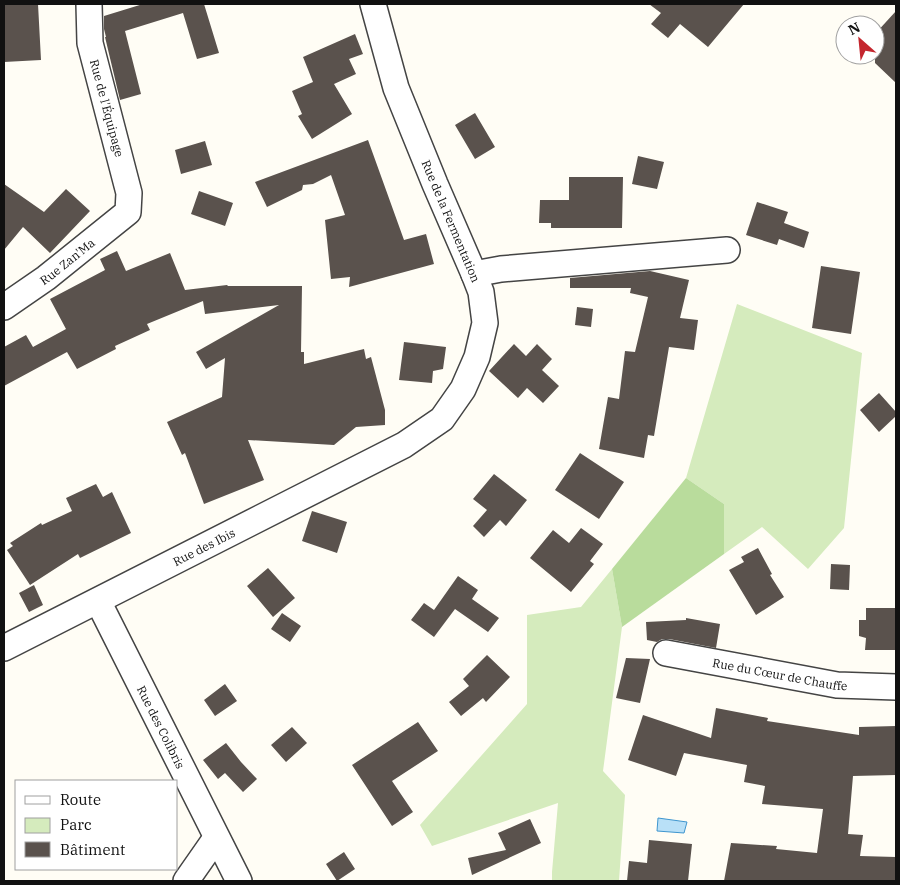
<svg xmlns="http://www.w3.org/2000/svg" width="900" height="885" font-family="'IBM Plex Serif',serif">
  <rect width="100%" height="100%" fill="#fffdf5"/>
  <path fill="#d5ebbd" d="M 737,304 L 862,353 L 844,528 L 808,569 L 762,527 L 724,554 L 724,504 L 686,478 Z
    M 612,569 L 622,627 L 603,771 L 625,795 L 619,881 L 552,881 L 552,872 L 558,803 L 432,846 L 420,825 L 527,704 L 527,615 L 581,607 Z"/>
  <path fill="#b9dc9c" d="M 686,478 L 724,504 L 724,554 L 622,627 L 612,569 Z"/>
  <path fill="#b9e0f7" stroke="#3f96cf" d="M 658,818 L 687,822 L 684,833 L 657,831 Z"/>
  <path fill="#5a524d" d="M 4,4 L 38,4 L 41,60 L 4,62 Z
    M 143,4 L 204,4 L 219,53 L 197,59 L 183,13 L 125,31 L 141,94 L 120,100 L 105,37 L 106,37 L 104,29 L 104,16 Z
    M 649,4 L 744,4 L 708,47 L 680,24 L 668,38 L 651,24 L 661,13 Z
    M 896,11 L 896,83 L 875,63 L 875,34 Z
    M 355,34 L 363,54 L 349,59 L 356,74 L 334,84 L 352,114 L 312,139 L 298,116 L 302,114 L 292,91 L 313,82 L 303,57 Z
    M 475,113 L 495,147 L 475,159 L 455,125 Z
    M 368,140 L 404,240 L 426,234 L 434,264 L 349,287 L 350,277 L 331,279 L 325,220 L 345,215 L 331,175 L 313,184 L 303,185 L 302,190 L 267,207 L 255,182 Z
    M 205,141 L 212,165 L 181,174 L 175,150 Z
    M 638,156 L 664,162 L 657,189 L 632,184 Z
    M 569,177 L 623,177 L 622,228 L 551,228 L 551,223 L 539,223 L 540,200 L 569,200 Z
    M 4,184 L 44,212 L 66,189 L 90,211 L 50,253 L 23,227 L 4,250 Z
    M 199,191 L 233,203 L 225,226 L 191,214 Z
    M 757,202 L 788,212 L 784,223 L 809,232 L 804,248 L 779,239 L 777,245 L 746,235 Z
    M 117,251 L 126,271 L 170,253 L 185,290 L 227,285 L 228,286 L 302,286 L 301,352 L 304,352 L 304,364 L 364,349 L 366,359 L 371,357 L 385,410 L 385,425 L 356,427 L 334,445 L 248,440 L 264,480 L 204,504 L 185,453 L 182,455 L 167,422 L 222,397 L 225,358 L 206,369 L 196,352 L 279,305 L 205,314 L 203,301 L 147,324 L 150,330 L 115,346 L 116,349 L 77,369 L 67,352 L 4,386 L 4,347 L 26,335 L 33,347 L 66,329 L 50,299 L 105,270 L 100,259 Z
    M 821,266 L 860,272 L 851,334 L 812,328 Z
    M 650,271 L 689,280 L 680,318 L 698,320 L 694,350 L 669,347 L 654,436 L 648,435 L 644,458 L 599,449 L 608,397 L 619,399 L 625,351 L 635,352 L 648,297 L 630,293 L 631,288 L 570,288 L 570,278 Z
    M 577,307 L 593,309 L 591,327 L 575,325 Z
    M 404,342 L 446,347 L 443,369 L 433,371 L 432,383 L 399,380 Z
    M 514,344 L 526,356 L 537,344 L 552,359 L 542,370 L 559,386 L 543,403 L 527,388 L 518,398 L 489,371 Z
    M 879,393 L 896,412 L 896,416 L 879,432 L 860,410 Z
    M 580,453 L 624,482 L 599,519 L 555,490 Z
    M 494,474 L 527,500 L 506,526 L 500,520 L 484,537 L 473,526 L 487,510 L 473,499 Z
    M 96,484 L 103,497 L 112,492 L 131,533 L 80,558 L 78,554 L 30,585 L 7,550 L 13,546 L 10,543 L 41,523 L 42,525 L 72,511 L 66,498 Z
    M 312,511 L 347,522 L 337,553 L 302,541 Z
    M 581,528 L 603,544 L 590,561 L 594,564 L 571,592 L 530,558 L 553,530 L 569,543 Z
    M 758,548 L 772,574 L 770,575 L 784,597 L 756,615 L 729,570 L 744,562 L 741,557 Z
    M 831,564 L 850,565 L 849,590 L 830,589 Z
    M 268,568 L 295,598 L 273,617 L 247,586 Z
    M 458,576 L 478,590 L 472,599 L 499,618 L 488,632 L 455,609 L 434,637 L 411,620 L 424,603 L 434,610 Z
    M 34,585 L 43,605 L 29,612 L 19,593 Z
    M 866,608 L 896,608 L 896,650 L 865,650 L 866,638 L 859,636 L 859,620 L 866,620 Z
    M 282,613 L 301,626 L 290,642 L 271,629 Z
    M 686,618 L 720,624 L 716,648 L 669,639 L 662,639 L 657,642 L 647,640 L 646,622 L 686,620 Z
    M 487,655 L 510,677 L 486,702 L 483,698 L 461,716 L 449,702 L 469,686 L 463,679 Z
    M 626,658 L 650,659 L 640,703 L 616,698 Z
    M 225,684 L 237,701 L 215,716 L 204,700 Z
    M 716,708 L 768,718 L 767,721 L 859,735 L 859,727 L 896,726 L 896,775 L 853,776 L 848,834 L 863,835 L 860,856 L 896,857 L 896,881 L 724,881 L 731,843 L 777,846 L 776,849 L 817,853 L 823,809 L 762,804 L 765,786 L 744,782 L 747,765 L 684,753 L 676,776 L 628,760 L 643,715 L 711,738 Z
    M 418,722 L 438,751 L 392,781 L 413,812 L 392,826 L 352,765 Z
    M 292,727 L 307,743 L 286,762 L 271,745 Z
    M 226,743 L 241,762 L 257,779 L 243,792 L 225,773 L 218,779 L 203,760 Z
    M 530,819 L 541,843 L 472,875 L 468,858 L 506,850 L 498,833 Z
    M 649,840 L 692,844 L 688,881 L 627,881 L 629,861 L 647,863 Z
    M 344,852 L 355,869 L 337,881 L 326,864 Z"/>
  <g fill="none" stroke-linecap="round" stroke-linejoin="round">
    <defs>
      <g id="minor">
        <path d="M 474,274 L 501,269 L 727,250"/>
        <path id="s1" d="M 4,307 L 46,278 L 128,212 L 129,193 L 90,43 L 89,4"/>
        <path id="s2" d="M 98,601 L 239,881"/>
        <path id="s3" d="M 4,648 L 404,445 L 442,419 L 463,389 L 477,357 L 485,323 L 481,292 L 474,274 L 435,184 L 396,88 L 373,4"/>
        <path id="s4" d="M 666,653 L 837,685 L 896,687"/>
        <path d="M 186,881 L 216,838"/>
      </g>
    </defs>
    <use href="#minor" stroke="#444" stroke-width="28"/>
    <use href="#minor" stroke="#fff" stroke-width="25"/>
  </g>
  <g text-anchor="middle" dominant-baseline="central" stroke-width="5" stroke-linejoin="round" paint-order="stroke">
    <g font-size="12" fill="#111" stroke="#fff">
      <text transform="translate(107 108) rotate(75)">Rue de l'Équipage</text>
      <text transform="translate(451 221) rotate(67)">Rue de la Fermentation</text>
      <text stroke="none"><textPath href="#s1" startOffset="78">Rue Zan'Ma</textPath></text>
      <text stroke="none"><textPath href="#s3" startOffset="224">Rue des Ibis</textPath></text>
      <text stroke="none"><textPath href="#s4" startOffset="116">Rue du Cœur de Chauffe</textPath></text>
      <text stroke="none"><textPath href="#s2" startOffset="141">Rue des Colibris</textPath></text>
    </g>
  </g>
  <rect width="900" height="885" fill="none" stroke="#111111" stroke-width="10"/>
  <rect x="15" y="780" width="162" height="90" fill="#ffffff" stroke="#a0a0a0"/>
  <rect x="25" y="796" width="25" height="8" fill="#ffffff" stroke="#a0a0a0"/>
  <text x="60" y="805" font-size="15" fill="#111111">Route</text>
  <rect x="25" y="818" width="25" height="15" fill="#d5ebbd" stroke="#a0a0a0"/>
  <text x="60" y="830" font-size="15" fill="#111111">Parc</text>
  <rect x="25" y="842" width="25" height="15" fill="#5a524d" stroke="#a0a0a0"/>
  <text x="60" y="855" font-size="15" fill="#111111">Bâtiment</text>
  <g transform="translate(860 40) rotate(333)"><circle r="24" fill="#ffffff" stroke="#a0a0a0"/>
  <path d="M0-4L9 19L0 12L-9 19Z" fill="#c4262e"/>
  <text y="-8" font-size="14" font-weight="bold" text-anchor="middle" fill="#111111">N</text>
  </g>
</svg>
